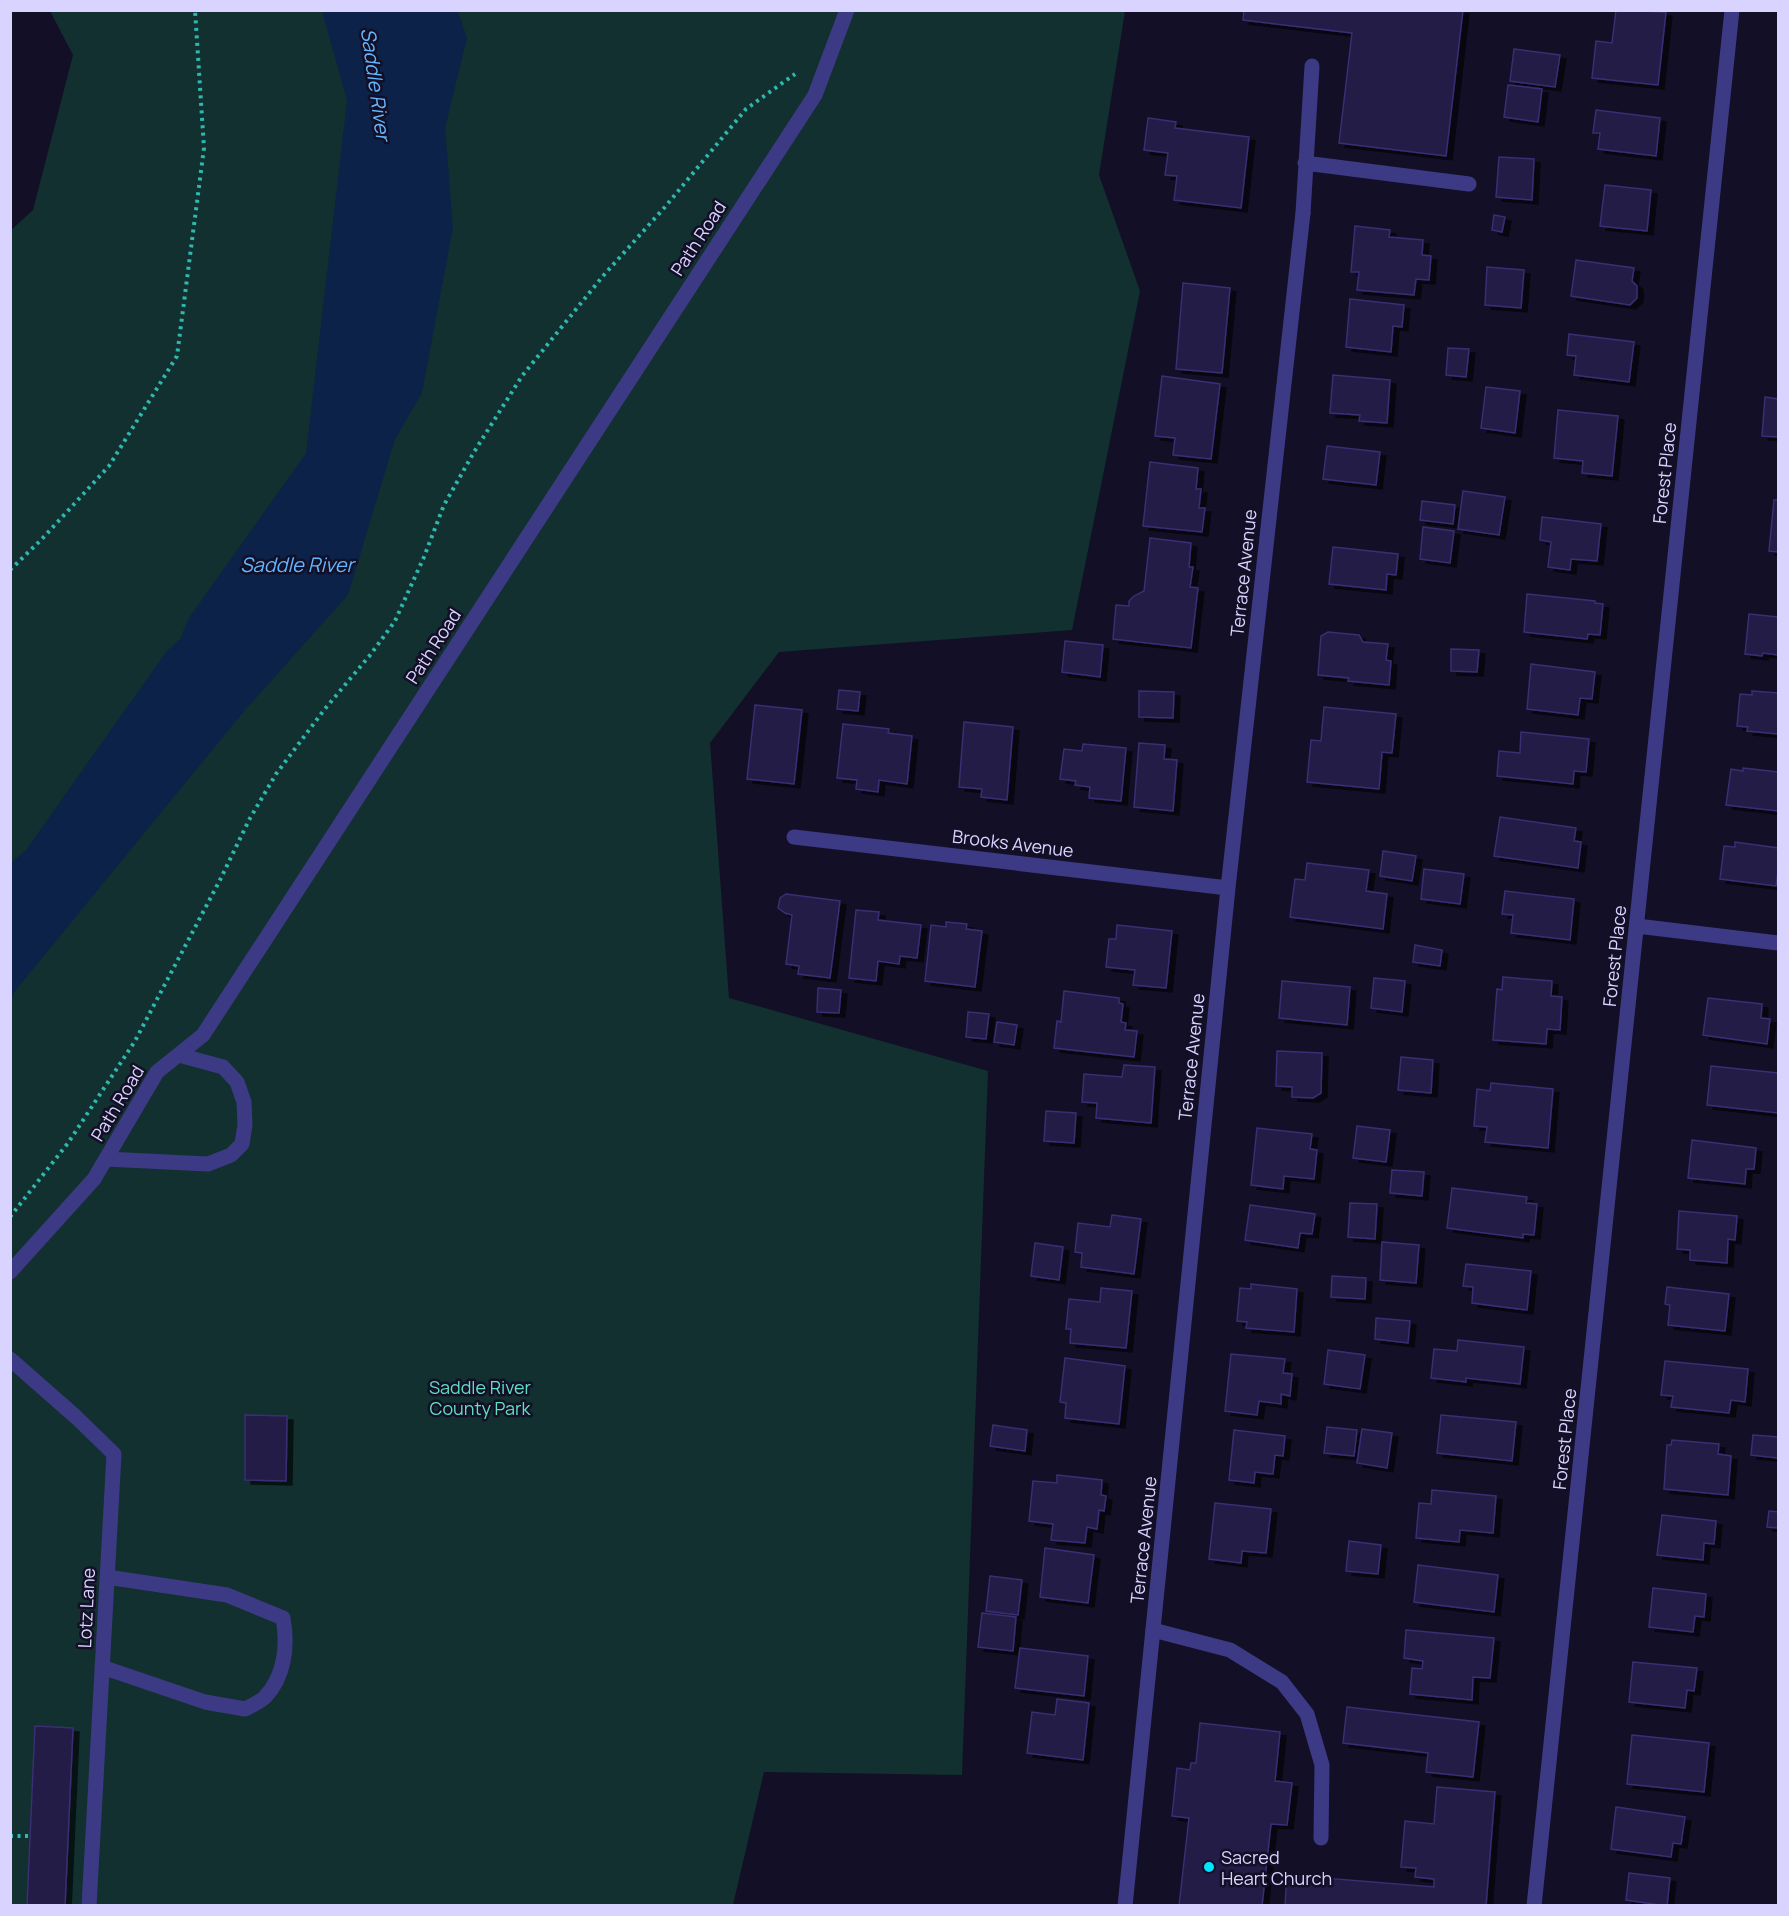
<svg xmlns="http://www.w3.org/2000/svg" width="1789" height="1916" font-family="Manrope,sans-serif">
  <defs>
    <filter id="shadow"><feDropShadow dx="6" dy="4" stdDeviation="0" flood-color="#0009"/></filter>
  </defs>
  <rect width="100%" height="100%" fill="#130f26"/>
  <path fill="#12302f" d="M 50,11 L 1125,11 L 1099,175 L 1140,291 L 1072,630 L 779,652 L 710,743 L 729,998 L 988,1071 L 962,1775 L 764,1772 L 733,1905 L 11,1905 L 10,231 L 33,210 L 73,55 Z"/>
  <path fill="#0c2248" d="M 322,11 L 458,11 L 467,38 L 445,128 L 453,227 L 422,393 L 395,439 L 348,595 L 245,710 L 11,996 L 11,863 L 26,850 L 166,652 L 180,639 L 189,618 L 306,453 L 347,101 Z"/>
  <path fill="#241b47" stroke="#3b2d73" stroke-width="1.5" filter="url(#shadow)" d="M 1244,10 L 1463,10 L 1446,156 L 1339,143 L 1352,33 L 1243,20 Z
    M 1616,10 L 1666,12 L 1658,85 L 1592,78 L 1596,41 L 1612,43 Z
    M 1514,49 L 1560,55 L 1555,87 L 1510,81 Z
    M 1508,85 L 1542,89 L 1538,122 L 1504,117 Z
    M 1596,110 L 1660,118 L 1656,156 L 1598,149 L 1600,133 L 1593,133 Z
    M 1148,118 L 1176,122 L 1175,128 L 1249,137 L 1241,208 L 1174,200 L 1177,176 L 1165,175 L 1168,153 L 1144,150 Z
    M 1499,157 L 1534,159 L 1532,200 L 1496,197 Z
    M 1605,185 L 1651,190 L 1647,231 L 1600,226 Z
    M 1494,215 L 1505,217 L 1502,232 L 1492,230 Z
    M 1355,226 L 1390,230 L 1389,237 L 1423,240 L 1422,255 L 1431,256 L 1429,280 L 1416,279 L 1414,295 L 1357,290 L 1359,272 L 1351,272 Z
    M 1576,260 L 1634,268 L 1632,281 L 1637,286 L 1637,298 L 1630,305 L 1571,296 Z
    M 1487,267 L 1524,270 L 1521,308 L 1485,305 Z
    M 1183,283 L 1230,288 L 1222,373 L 1176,369 Z
    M 1350,299 L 1404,305 L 1402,327 L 1393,326 L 1391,352 L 1346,347 Z
    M 1569,334 L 1634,342 L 1629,382 L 1574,375 L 1576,356 L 1567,355 Z
    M 1448,348 L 1469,349 L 1466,377 L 1446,375 Z
    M 1333,375 L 1390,380 L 1387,423 L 1359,421 L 1360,415 L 1330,413 Z
    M 1162,376 L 1220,384 L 1211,459 L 1173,455 L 1175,438 L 1155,436 Z
    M 1486,387 L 1520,391 L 1515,433 L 1481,428 Z
    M 1765,397 L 1778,399 L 1778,437 L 1762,436 Z
    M 1558,410 L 1618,416 L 1612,476 L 1582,473 L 1583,461 L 1554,458 Z
    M 1327,446 L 1380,452 L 1376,485 L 1323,479 Z
    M 1150,462 L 1198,468 L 1196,489 L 1201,489 L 1199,508 L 1205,508 L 1202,532 L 1143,526 Z
    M 1463,491 L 1505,497 L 1499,535 L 1458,529 Z
    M 1774,500 L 1778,500 L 1778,552 L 1769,551 Z
    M 1422,501 L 1455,505 L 1453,524 L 1420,520 Z
    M 1542,517 L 1601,524 L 1597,561 L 1571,559 L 1570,570 L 1548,567 L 1551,542 L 1540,540 Z
    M 1423,527 L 1454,531 L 1450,563 L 1420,559 Z
    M 1150,538 L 1191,543 L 1189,567 L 1193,567 L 1190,587 L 1198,588 L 1191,648 L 1113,639 L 1116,605 L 1129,606 L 1129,601 L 1134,596 L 1144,591 Z
    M 1333,547 L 1398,554 L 1396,575 L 1387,574 L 1386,590 L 1329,584 Z
    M 1527,594 L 1595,601 L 1595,603 L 1603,604 L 1600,635 L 1588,634 L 1587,639 L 1524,632 Z
    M 1749,614 L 1778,617 L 1778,655 L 1763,653 L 1762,656 L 1745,654 Z
    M 1328,632 L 1359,635 L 1363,642 L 1388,644 L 1386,660 L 1391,661 L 1389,685 L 1348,681 L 1349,678 L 1318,675 L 1321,636 Z
    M 1065,641 L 1103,645 L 1100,677 L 1062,672 Z
    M 1451,649 L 1479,650 L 1477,672 L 1451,671 Z
    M 1531,664 L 1595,672 L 1592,699 L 1580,698 L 1578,715 L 1527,709 Z
    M 839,690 L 860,692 L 858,711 L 837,709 Z
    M 1139,691 L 1174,692 L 1173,718 L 1139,717 Z
    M 1752,691 L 1778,693 L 1778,734 L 1747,731 L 1748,727 L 1737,726 L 1740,694 L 1752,695 Z
    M 755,705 L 802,710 L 794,784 L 747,779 Z
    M 1324,707 L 1396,714 L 1392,753 L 1382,752 L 1379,789 L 1307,782 L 1311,740 L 1321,741 Z
    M 964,722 L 1013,727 L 1007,800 L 981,797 L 982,789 L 959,787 Z
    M 843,724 L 889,729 L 888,733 L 912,736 L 907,784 L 879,780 L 878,792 L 856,789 L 857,780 L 837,778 Z
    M 1521,732 L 1589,739 L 1586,772 L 1574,771 L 1573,784 L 1497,776 L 1499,751 L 1520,753 Z
    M 1139,743 L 1165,745 L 1164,759 L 1177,760 L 1173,811 L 1134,807 Z
    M 1083,744 L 1126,748 L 1121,801 L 1089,798 L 1090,787 L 1075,785 L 1076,781 L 1060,779 L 1064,749 L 1082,751 Z
    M 1743,768 L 1778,772 L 1778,811 L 1726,805 L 1731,769 L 1743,771 Z
    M 1500,817 L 1576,828 L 1574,841 L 1581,842 L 1578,868 L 1494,856 Z
    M 1735,842 L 1778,848 L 1778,870 L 1776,886 L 1720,879 L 1724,846 L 1735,847 Z
    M 1383,851 L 1416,856 L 1412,881 L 1380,876 Z
    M 1307,863 L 1369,870 L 1366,891 L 1387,894 L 1383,929 L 1290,917 L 1295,879 L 1305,880 Z
    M 1424,869 L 1464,874 L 1460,904 L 1421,899 Z
    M 1505,891 L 1574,899 L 1570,940 L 1511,933 L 1513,915 L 1502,914 Z
    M 786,894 L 840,901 L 830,978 L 798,974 L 799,966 L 786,964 L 792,915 L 785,913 L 778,908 L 780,898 Z
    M 856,910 L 879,912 L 878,920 L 921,925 L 917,958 L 900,956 L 899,964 L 878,961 L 876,981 L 849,978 Z
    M 946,922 L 967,924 L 966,929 L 982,931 L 975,987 L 925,981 L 931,925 L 946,927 Z
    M 1117,925 L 1172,931 L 1166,988 L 1133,985 L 1135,970 L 1106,967 L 1109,939 L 1116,939 Z
    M 1415,945 L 1442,950 L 1440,966 L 1413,962 Z
    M 1503,977 L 1552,981 L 1551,996 L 1562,997 L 1560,1030 L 1547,1029 L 1546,1044 L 1493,1040 L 1497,989 L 1502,990 Z
    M 1374,978 L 1405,981 L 1402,1012 L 1371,1008 Z
    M 1282,981 L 1350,987 L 1347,1025 L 1279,1018 Z
    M 818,988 L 841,990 L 839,1013 L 817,1012 Z
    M 1064,991 L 1119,998 L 1119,1003 L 1123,1004 L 1121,1022 L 1126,1023 L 1125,1030 L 1137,1031 L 1134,1057 L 1054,1048 L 1057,1021 L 1061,1022 Z
    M 1708,998 L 1762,1004 L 1761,1018 L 1770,1019 L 1767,1044 L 1703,1035 Z
    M 968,1012 L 989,1014 L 986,1039 L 966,1037 Z
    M 997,1022 L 1017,1025 L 1014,1045 L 994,1042 Z
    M 1277,1051 L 1322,1053 L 1321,1093 L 1313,1098 L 1292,1097 L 1292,1087 L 1276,1086 Z
    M 1401,1057 L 1433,1060 L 1431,1093 L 1398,1090 Z
    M 1124,1065 L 1155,1067 L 1151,1123 L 1096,1118 L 1097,1103 L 1082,1102 L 1084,1074 L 1122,1077 Z
    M 1711,1066 L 1778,1073 L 1778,1113 L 1707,1105 Z
    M 1491,1083 L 1553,1089 L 1548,1148 L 1485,1142 L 1487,1127 L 1474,1126 L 1477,1089 L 1490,1091 Z
    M 1046,1111 L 1076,1113 L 1074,1143 L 1044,1141 Z
    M 1357,1126 L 1390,1130 L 1386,1162 L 1353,1158 Z
    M 1257,1128 L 1312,1134 L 1310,1149 L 1317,1150 L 1314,1179 L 1284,1176 L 1283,1189 L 1251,1185 Z
    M 1692,1140 L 1756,1148 L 1754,1169 L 1746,1169 L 1745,1184 L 1688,1178 Z
    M 1392,1170 L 1424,1172 L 1422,1196 L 1390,1193 Z
    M 1452,1188 L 1527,1197 L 1526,1203 L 1537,1204 L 1534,1235 L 1523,1234 L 1523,1238 L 1447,1228 Z
    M 1350,1203 L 1377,1204 L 1375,1239 L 1348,1237 Z
    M 1250,1205 L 1315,1214 L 1312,1234 L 1300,1233 L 1298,1248 L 1245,1240 Z
    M 1679,1211 L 1737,1216 L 1735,1240 L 1728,1239 L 1727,1263 L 1690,1260 L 1690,1250 L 1677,1249 Z
    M 1112,1215 L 1141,1219 L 1134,1274 L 1081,1267 L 1082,1253 L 1075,1252 L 1078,1223 L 1110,1227 Z
    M 1382,1242 L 1419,1245 L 1416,1283 L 1380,1280 Z
    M 1035,1243 L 1063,1247 L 1059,1280 L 1031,1276 Z
    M 1466,1264 L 1531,1271 L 1527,1310 L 1472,1303 L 1473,1287 L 1463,1286 Z
    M 1332,1276 L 1366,1278 L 1365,1299 L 1331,1297 Z
    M 1251,1284 L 1297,1289 L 1294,1332 L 1246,1328 L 1247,1322 L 1237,1321 L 1240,1288 L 1251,1289 Z
    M 1667,1287 L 1729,1294 L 1725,1331 L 1668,1325 L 1670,1305 L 1665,1304 Z
    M 1101,1288 L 1132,1291 L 1126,1348 L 1070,1343 L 1071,1329 L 1066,1329 L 1069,1299 L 1100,1302 Z
    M 1376,1318 L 1410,1321 L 1408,1343 L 1375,1339 Z
    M 1458,1340 L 1524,1347 L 1520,1384 L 1466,1378 L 1466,1382 L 1431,1378 L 1434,1349 L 1457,1351 Z
    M 1328,1350 L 1365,1355 L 1360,1389 L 1324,1384 Z
    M 1231,1354 L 1285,1359 L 1283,1373 L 1292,1374 L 1290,1396 L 1281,1394 L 1281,1404 L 1259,1401 L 1257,1415 L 1225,1411 Z
    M 1065,1358 L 1125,1366 L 1119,1424 L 1065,1418 L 1066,1403 L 1060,1402 Z
    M 1665,1361 L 1748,1369 L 1745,1402 L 1731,1400 L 1729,1413 L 1671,1407 L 1673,1396 L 1661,1395 Z
    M 245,1415 L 287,1416 L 286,1481 L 245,1480 Z
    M 1441,1415 L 1516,1422 L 1512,1461 L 1437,1453 Z
    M 993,1425 L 1027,1430 L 1025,1451 L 990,1446 Z
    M 1327,1427 L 1357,1430 L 1354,1456 L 1324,1453 Z
    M 1362,1429 L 1392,1433 L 1387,1468 L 1357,1463 Z
    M 1234,1430 L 1285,1436 L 1283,1456 L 1275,1455 L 1273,1474 L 1255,1472 L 1254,1483 L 1229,1480 Z
    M 1753,1435 L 1778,1437 L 1778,1458 L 1751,1455 Z
    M 1672,1440 L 1719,1444 L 1718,1454 L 1731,1456 L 1728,1495 L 1664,1489 L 1667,1445 L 1671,1445 Z
    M 1057,1475 L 1102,1480 L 1101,1495 L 1106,1496 L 1104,1511 L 1099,1510 L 1097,1529 L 1087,1527 L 1085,1543 L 1051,1540 L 1053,1524 L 1029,1521 L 1033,1481 L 1057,1483 Z
    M 1432,1490 L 1496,1496 L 1493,1533 L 1460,1530 L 1459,1542 L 1416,1538 L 1419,1503 L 1431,1504 Z
    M 1215,1503 L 1271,1509 L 1266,1553 L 1242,1551 L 1241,1563 L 1209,1559 Z
    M 1769,1511 L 1778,1512 L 1778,1528 L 1767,1527 Z
    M 1662,1515 L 1716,1521 L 1714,1544 L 1704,1543 L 1703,1560 L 1657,1555 Z
    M 1349,1541 L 1381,1545 L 1378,1574 L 1346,1571 Z
    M 1045,1548 L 1094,1555 L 1088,1603 L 1040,1597 Z
    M 1418,1565 L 1498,1575 L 1494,1612 L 1414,1602 Z
    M 990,1576 L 1022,1580 L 1018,1615 L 986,1611 Z
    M 1653,1588 L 1706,1594 L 1704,1617 L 1695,1616 L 1693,1632 L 1649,1627 Z
    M 982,1613 L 1016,1617 L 1013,1651 L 978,1647 Z
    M 1406,1630 L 1494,1638 L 1490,1678 L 1473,1677 L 1472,1700 L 1410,1694 L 1412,1668 L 1422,1669 L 1423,1661 L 1404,1658 Z
    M 1020,1648 L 1088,1656 L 1084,1696 L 1015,1688 Z
    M 1633,1662 L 1697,1668 L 1694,1691 L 1687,1690 L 1685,1708 L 1629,1702 Z
    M 1057,1699 L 1089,1703 L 1083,1760 L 1027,1753 L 1032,1712 L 1055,1715 Z
    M 1347,1707 L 1479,1722 L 1473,1777 L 1426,1772 L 1428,1753 L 1343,1743 Z
    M 1200,1723 L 1280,1732 L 1275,1781 L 1292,1783 L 1287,1825 L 1271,1824 L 1262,1906 L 1179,1906 L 1189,1818 L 1172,1816 L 1177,1768 L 1190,1770 L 1191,1763 L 1196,1763 Z
    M 35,1726 L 73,1728 L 65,1906 L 27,1906 Z
    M 1632,1735 L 1709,1743 L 1704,1792 L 1627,1784 Z
    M 1437,1787 L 1495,1792 L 1486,1906 L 1285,1906 L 1287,1875 L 1434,1887 L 1434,1879 L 1415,1877 L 1416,1868 L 1401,1867 L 1405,1821 L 1434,1824 Z
    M 1616,1807 L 1685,1817 L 1681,1844 L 1673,1843 L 1671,1857 L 1611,1849 Z
    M 1629,1873 L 1670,1878 L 1667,1906 L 1626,1900 Z"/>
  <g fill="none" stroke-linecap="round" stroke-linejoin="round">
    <path stroke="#2fb8b0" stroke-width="4" stroke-dasharray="3 4.5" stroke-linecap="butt" d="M 10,570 L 42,539 L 109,466 L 177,356 L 204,148 L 195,10
      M 10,1217 L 68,1143 L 135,1041 L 220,880 L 249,820 L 276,774 L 324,710 L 371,654 L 395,621 L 424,557 L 444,505 L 474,452 L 522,376 L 603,276 L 665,207 L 746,109 L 795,74
      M 10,1836 L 30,1836"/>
    <path stroke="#3d3a85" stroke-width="15" d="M 1305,163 L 1469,184
      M 1303,213 L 1312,66
      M 106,1159 L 208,1164 L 231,1155 L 242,1144 L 245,1125 L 244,1102 L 237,1082 L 223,1067 L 179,1055
      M 10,1272 L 94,1179 L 157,1072 L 203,1035 L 815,95 L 847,10
      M 10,1359 L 76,1417 L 114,1454 L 89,1906
      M 1153,1630 L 1230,1650 L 1282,1682 L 1307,1714 L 1322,1765 L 1321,1838
      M 102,1667 L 205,1702 L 245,1709 C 251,1706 260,1702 265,1697 C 285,1676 288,1645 283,1618 L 227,1595 L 107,1577"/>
    <path stroke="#3d3a85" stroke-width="15" d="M 794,837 L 1228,888
      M 1637,926 L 1778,943
      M 1125,1906 L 1228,888 L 1303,213
      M 1534,1906 L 1732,10"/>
  </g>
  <circle fill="#00e5ff" stroke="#130f26" stroke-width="2" cx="1209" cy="1867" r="6"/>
  <g text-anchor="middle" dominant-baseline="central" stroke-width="5" stroke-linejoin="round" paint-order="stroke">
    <g font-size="18" fill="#d9d4ff" stroke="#130f26">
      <text transform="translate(698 238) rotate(-57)">Path Road</text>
      <text transform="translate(1664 473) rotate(-84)">Forest Place</text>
      <text transform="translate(1243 573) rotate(-84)">Terrace Avenue</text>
      <text transform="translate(433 646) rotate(-57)">Path Road</text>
      <text transform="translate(1013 843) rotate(7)">Brooks Avenue</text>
      <text transform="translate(1614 956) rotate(-84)">Forest Place</text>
      <text transform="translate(1191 1057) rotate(-84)">Terrace Avenue</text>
      <text transform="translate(117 1103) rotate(-59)">Path Road</text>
      <text transform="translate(1564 1439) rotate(-84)">Forest Place</text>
      <text transform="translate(1143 1540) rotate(-84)">Terrace Avenue</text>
      <text transform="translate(86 1608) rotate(-87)">Lotz Lane</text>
    </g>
    <g font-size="18" fill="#5fe0c0" stroke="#130f26">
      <text x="480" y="1387">Saddle River<tspan x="480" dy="21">County Park</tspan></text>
    </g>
    <g font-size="18" fill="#d9d4ff" stroke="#130f26" text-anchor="start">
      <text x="1221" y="1857">Sacred<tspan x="1221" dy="21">Heart Church</tspan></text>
    </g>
    <g font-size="20" font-style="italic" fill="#62b6ff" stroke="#130f26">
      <text transform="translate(376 84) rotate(82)">Saddle River</text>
      <text x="297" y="564">Saddle River</text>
    </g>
  </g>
  <rect width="1789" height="1916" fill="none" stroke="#d9d4ff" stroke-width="24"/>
</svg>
